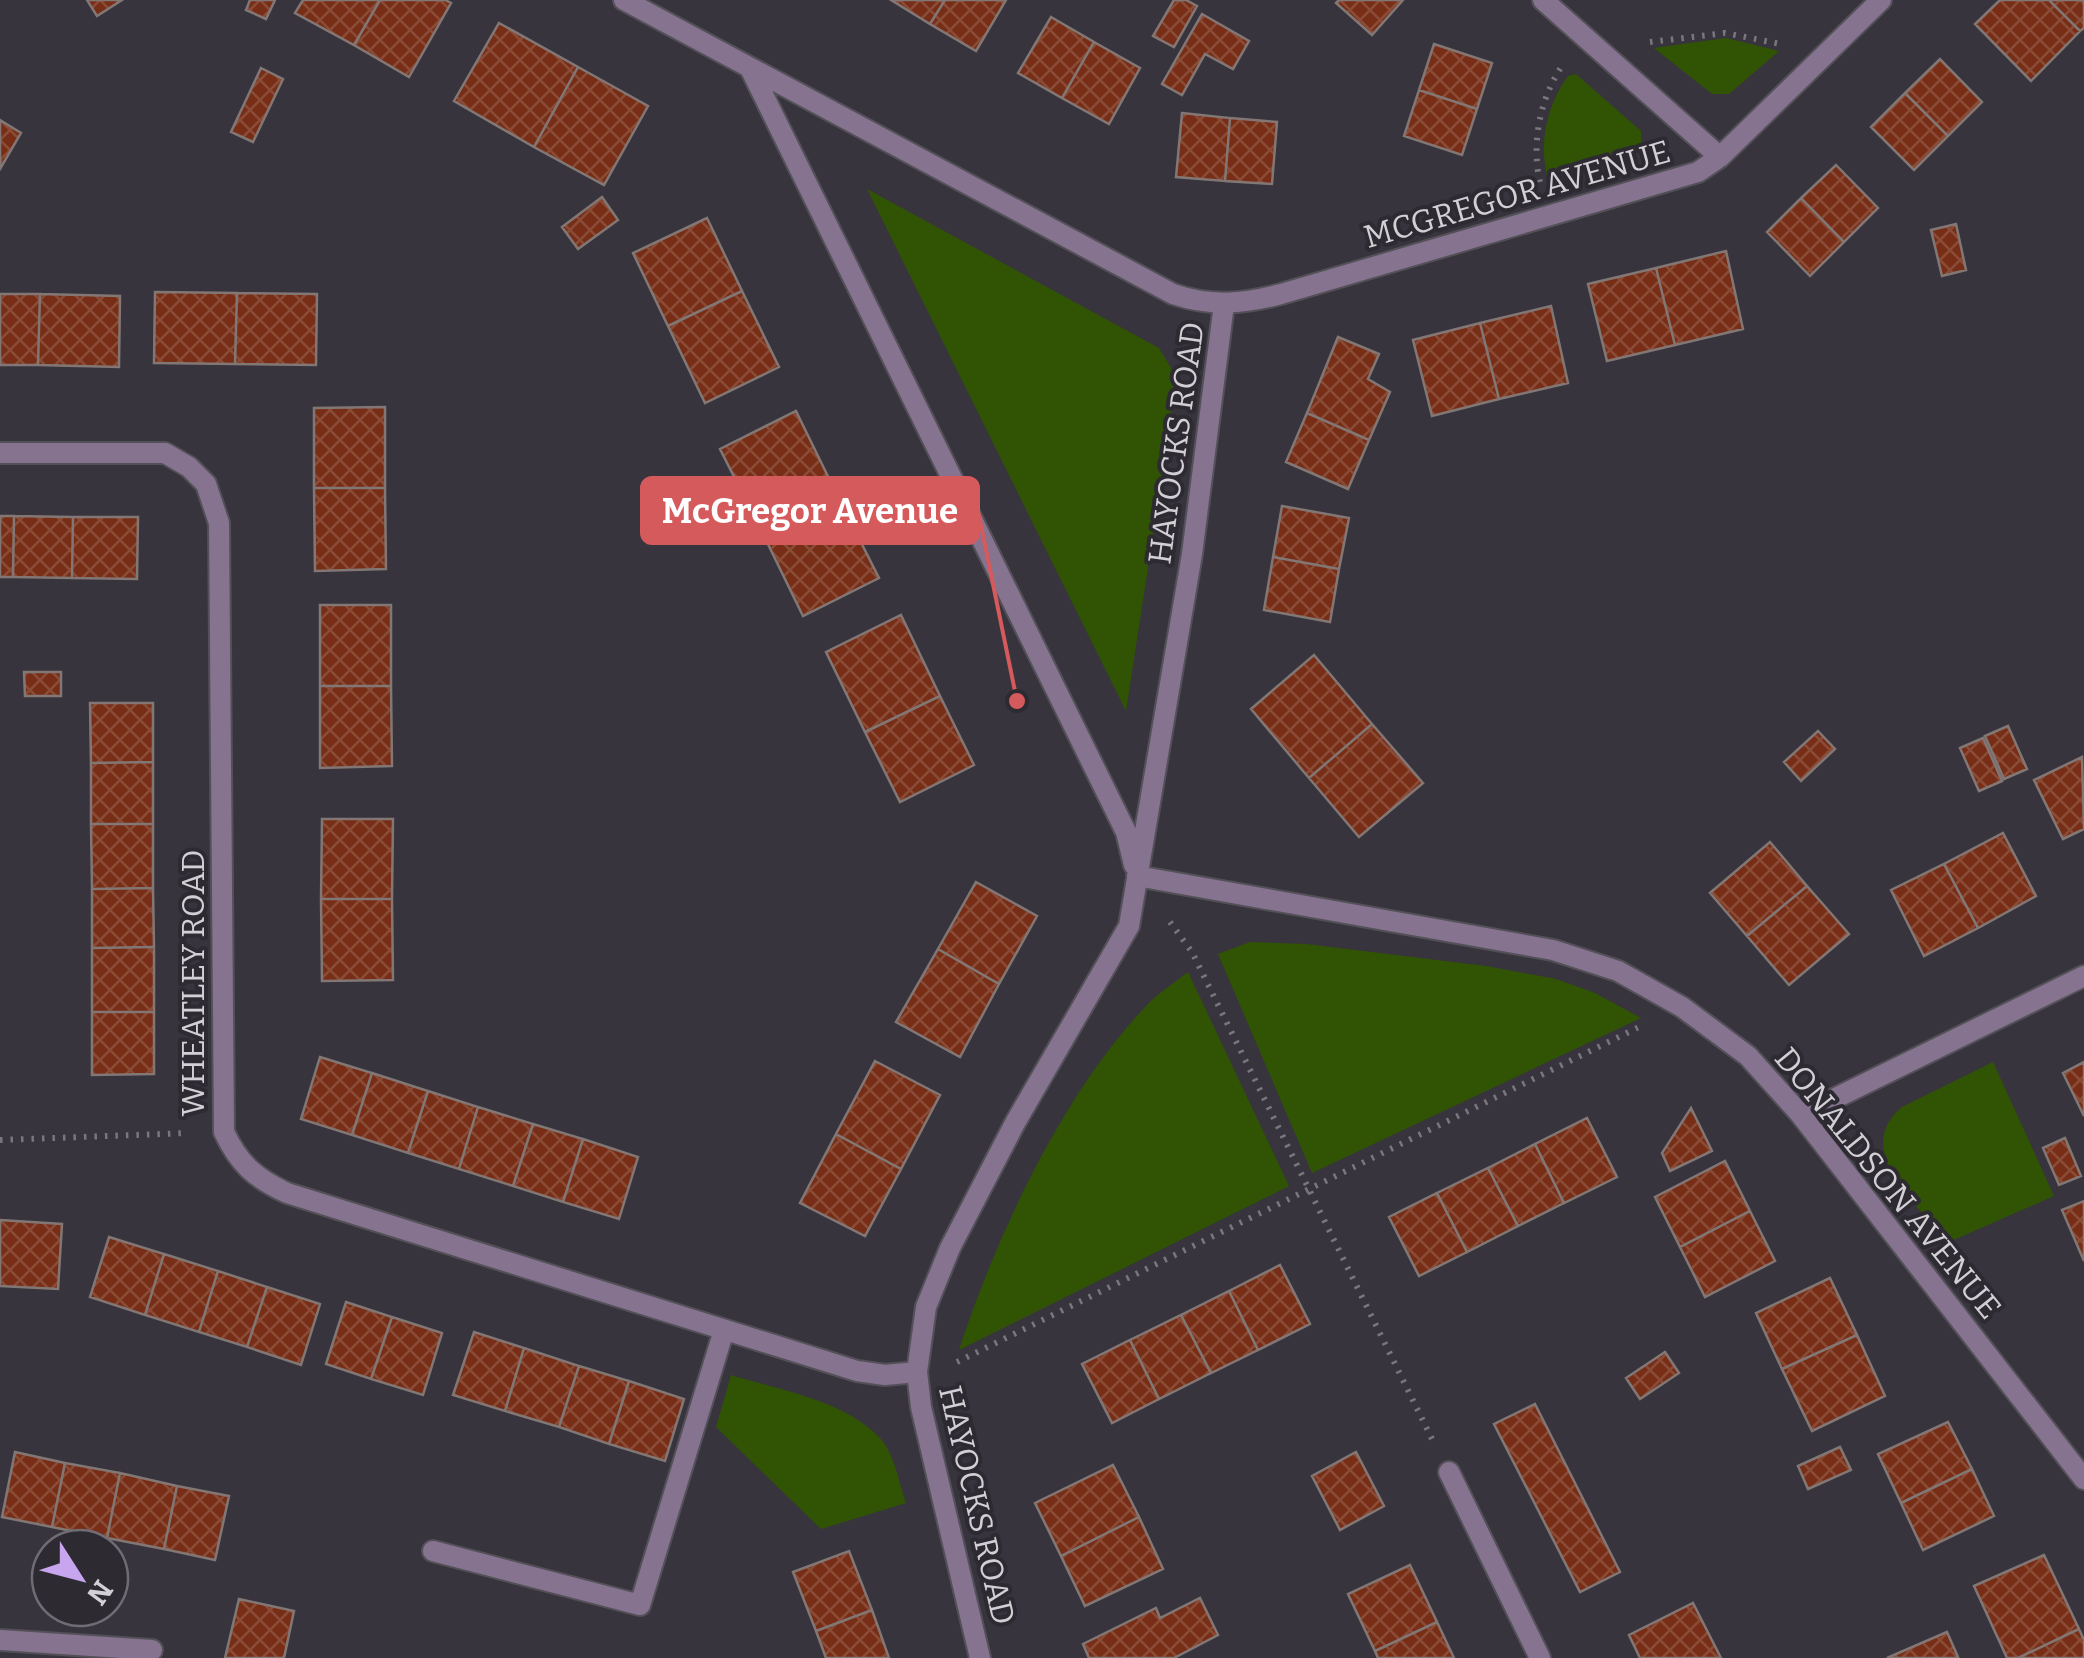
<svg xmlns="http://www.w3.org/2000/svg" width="2084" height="1658" font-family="Bitter,serif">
  <defs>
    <pattern id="building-cross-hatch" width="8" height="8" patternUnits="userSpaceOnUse" patternTransform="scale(2.5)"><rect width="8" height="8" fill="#782e16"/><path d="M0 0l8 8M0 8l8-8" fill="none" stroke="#8a4b37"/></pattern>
  </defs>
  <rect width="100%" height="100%" fill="#37343d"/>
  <path fill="#315404" d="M 1726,38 L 1779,51 L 1729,94 L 1712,94 L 1654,48 Z
    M 1576,74 L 1641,131 L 1641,143 L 1632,153 L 1547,176 C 1539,141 1547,105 1568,76 Z
    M 867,189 L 1159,348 L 1177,378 L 1126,711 Z
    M 1250,942 L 1306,944 L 1486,966 L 1556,979 L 1595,993 L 1641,1018 L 1312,1173 L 1218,954 Z
    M 1188,972 L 1289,1186 L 959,1350 C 996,1236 1063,1093 1146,1006 C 1158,993 1174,983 1188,972 Z
    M 1993,1062 L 2054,1196 L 1949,1242 C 1919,1207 1850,1150 1902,1107 Z
    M 731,1375 C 779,1390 844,1400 880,1438 C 894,1453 899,1483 906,1503 L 821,1529 L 716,1427 Z"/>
  <path fill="url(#building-cross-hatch)" stroke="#827774" stroke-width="2.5" d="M 87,0 L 122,0 L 97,16 Z
    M 250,0 L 275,0 L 266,19 L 246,10 Z
    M 303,0 L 380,0 L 354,45 L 295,13 Z
    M 380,0 L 445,0 L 451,3 L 409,77 L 354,45 Z
    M 891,0 L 945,0 L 930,24 Z
    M 945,0 L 1006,0 L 976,51 L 930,24 Z
    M 1174,0 L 1186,0 L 1197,6 L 1174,47 L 1153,36 Z
    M 1339,0 L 1403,0 L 1372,35 L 1336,3 Z
    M 2000,0 L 2049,0 L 2080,31 L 2031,81 L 1975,24 Z
    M 2049,0 L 2084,0 L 2084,28 L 2080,31 Z
    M 1202,14 L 1249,41 L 1233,69 L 1205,54 L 1182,95 L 1162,84 Z
    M 1051,17 L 1094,42 L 1062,98 L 1018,73 Z
    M 499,23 L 578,67 L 534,147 L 454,101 Z
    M 1094,42 L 1140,68 L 1109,124 L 1062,98 Z
    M 1434,44 L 1492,63 L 1477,109 L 1419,90 Z
    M 1940,59 L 1982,102 L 1948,136 L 1905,93 Z
    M 578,67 L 648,106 L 604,185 L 534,147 Z
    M 261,68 L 283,79 L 253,142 L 231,132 Z
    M 1419,90 L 1477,109 L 1462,155 L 1404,136 Z
    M 1905,93 L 1948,136 L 1914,170 L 1871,127 Z
    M 1182,113 L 1230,118 L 1225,181 L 1176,177 Z
    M 1230,118 L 1277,122 L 1272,184 L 1225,181 Z
    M 0,120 L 21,133 L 0,169 Z
    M 1836,165 L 1878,208 L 1844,242 L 1801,198 Z
    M 602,197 L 618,220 L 578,249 L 562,227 Z
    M 1801,198 L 1844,242 L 1810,276 L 1767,232 Z
    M 707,218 L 742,291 L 668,326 L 633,253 Z
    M 1956,224 L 1966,270 L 1942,276 L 1931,230 Z
    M 1726,251 L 1743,329 L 1675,345 L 1656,268 Z
    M 1656,268 L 1675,345 L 1607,361 L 1588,284 Z
    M 742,291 L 779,367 L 705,403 L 668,326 Z
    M 155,292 L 237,293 L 235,364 L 154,363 Z
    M 237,293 L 317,294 L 316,365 L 235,364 Z
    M 0,294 L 40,294 L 38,365 L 0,365 Z
    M 40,294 L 120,296 L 119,367 L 38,365 Z
    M 1551,306 L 1568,383 L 1499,399 L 1480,323 Z
    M 1480,323 L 1499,399 L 1432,416 L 1413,340 Z
    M 1338,337 L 1379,354 L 1368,379 L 1390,392 L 1369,440 L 1307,413 Z
    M 385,407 L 385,488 L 314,488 L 314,408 Z
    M 796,411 L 838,497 L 763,534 L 720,449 Z
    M 1307,413 L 1369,440 L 1348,489 L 1286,462 Z
    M 314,488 L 385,488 L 386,569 L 315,571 Z
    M 838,497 L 879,578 L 803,616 L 763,534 Z
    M 1282,506 L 1349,518 L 1339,569 L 1273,557 Z
    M 0,516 L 14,516 L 13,577 L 0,577 Z
    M 14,516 L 73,517 L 72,578 L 13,577 Z
    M 73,517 L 138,517 L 137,579 L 72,578 Z
    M 1273,557 L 1339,569 L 1330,622 L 1264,610 Z
    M 320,605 L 391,605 L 391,686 L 320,686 Z
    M 901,615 L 940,696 L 865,732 L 826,652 Z
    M 1314,655 L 1372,724 L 1309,778 L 1251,709 Z
    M 24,672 L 61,672 L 61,696 L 25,696 Z
    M 320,686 L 391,686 L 392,766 L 320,768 Z
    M 940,696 L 974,765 L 900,802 L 865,732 Z
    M 90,703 L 153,703 L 153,762 L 91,763 Z
    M 1372,724 L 1423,783 L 1359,837 L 1309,778 Z
    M 2008,726 L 2027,769 L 2004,779 L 1985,736 Z
    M 1818,731 L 1835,749 L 1801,781 L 1784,762 Z
    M 1983,738 L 2002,781 L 1979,791 L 1960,748 Z
    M 2082,757 L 2084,829 L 2063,839 L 2034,780 Z
    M 153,762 L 153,824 L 91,824 L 91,763 Z
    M 322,819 L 393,819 L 392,899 L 321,899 Z
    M 91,824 L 153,824 L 153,888 L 92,889 Z
    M 2003,833 L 2036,896 L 1978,928 L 1944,864 Z
    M 1770,842 L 1807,886 L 1747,936 L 1710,893 Z
    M 1944,864 L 1978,928 L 1924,956 L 1891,890 Z
    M 976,882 L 1037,916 L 999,984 L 938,949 Z
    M 1807,886 L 1849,934 L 1789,985 L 1747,936 Z
    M 153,888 L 154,947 L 92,948 L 92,889 Z
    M 321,899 L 392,899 L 393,980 L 322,981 Z
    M 154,947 L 154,1012 L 92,1012 L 92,948 Z
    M 938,949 L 999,984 L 960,1057 L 896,1022 Z
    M 92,1012 L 154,1012 L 154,1074 L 92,1075 Z
    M 320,1057 L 372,1073 L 352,1135 L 301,1119 Z
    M 875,1061 L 940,1095 L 901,1169 L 836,1134 Z
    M 2084,1062 L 2084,1116 L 2063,1073 Z
    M 372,1073 L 428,1091 L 408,1153 L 352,1135 Z
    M 428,1091 L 478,1107 L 459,1169 L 408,1153 Z
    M 478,1107 L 533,1124 L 513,1186 L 459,1169 Z
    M 1691,1108 L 1712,1151 L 1670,1171 L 1662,1153 Z
    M 1587,1118 L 1617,1177 L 1564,1203 L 1535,1144 Z
    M 533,1124 L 583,1139 L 563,1202 L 513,1186 Z
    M 836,1134 L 901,1169 L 865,1236 L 800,1203 Z
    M 2065,1138 L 2081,1176 L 2059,1185 L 2043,1148 Z
    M 583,1139 L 638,1157 L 619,1219 L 563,1202 Z
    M 1535,1144 L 1564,1203 L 1518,1226 L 1488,1168 Z
    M 1725,1161 L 1750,1211 L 1680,1247 L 1655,1197 Z
    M 1488,1168 L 1518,1226 L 1467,1252 L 1437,1193 Z
    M 1437,1193 L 1467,1252 L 1419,1276 L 1389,1217 Z
    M 2084,1201 L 2084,1261 L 2062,1210 Z
    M 1750,1211 L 1775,1261 L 1705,1297 L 1680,1247 Z
    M 0,1220 L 62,1224 L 58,1289 L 0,1286 Z
    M 109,1237 L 164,1254 L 145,1315 L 90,1297 Z
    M 164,1254 L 218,1271 L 199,1332 L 145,1315 Z
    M 1280,1265 L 1310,1324 L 1258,1350 L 1229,1291 Z
    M 218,1271 L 267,1287 L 247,1347 L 199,1332 Z
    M 1830,1278 L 1857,1335 L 1782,1369 L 1756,1313 Z
    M 267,1287 L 320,1304 L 301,1365 L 247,1347 Z
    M 1229,1291 L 1258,1350 L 1211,1373 L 1181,1315 Z
    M 346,1302 L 392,1317 L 371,1379 L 326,1364 Z
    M 1181,1315 L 1211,1373 L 1159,1399 L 1130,1340 Z
    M 392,1317 L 442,1333 L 423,1395 L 371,1379 Z
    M 474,1332 L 524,1348 L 505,1411 L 453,1395 Z
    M 1857,1335 L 1885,1396 L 1812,1431 L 1782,1369 Z
    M 1130,1340 L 1159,1399 L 1112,1423 L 1082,1364 Z
    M 524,1348 L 579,1366 L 559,1427 L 505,1411 Z
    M 1665,1352 L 1679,1373 L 1640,1399 L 1626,1378 Z
    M 579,1366 L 629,1381 L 609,1444 L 559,1427 Z
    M 629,1381 L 684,1399 L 665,1461 L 609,1444 Z
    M 1535,1404 L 1620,1572 L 1580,1592 L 1494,1424 Z
    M 1948,1422 L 1972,1469 L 1901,1503 L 1878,1454 Z
    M 1840,1447 L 1851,1470 L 1808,1489 L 1798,1466 Z
    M 15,1452 L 65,1463 L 52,1527 L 2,1517 Z
    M 1356,1452 L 1384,1506 L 1340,1530 L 1312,1476 Z
    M 65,1463 L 120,1473 L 107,1538 L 52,1527 Z
    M 1113,1465 L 1139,1517 L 1061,1556 L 1035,1503 Z
    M 1972,1469 L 1994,1516 L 1923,1550 L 1901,1503 Z
    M 120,1473 L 177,1486 L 164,1549 L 107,1538 Z
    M 177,1486 L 229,1496 L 215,1560 L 164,1549 Z
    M 1139,1517 L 1163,1569 L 1085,1606 L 1061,1556 Z
    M 849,1551 L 872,1610 L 816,1631 L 793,1572 Z
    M 2044,1555 L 2079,1629 L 2018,1658 L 2007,1658 L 1974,1586 Z
    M 1410,1565 L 1437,1622 L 1375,1651 L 1348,1594 Z
    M 1200,1598 L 1218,1635 L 1174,1658 L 1089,1658 L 1083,1644 L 1156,1608 L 1160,1618 Z
    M 239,1599 L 294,1611 L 284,1658 L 225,1658 Z
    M 1693,1603 L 1721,1658 L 1640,1658 L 1629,1635 Z
    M 872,1610 L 889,1658 L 826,1658 L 816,1631 Z
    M 1437,1622 L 1454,1658 L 1378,1658 L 1375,1651 Z
    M 2079,1629 L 2084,1640 L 2084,1658 L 2018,1658 Z
    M 1947,1632 L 1958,1657 L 1955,1658 L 1887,1658 Z"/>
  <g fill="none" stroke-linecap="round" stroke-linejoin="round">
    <defs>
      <path id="service" d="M 433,1551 L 640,1605 L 724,1330"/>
      <path id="minor" d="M 624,0 L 1173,294 C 1211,307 1243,304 1281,294 L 1698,172 L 1720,157 L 1881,0
        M 1543,0 L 1720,157
        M 751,70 L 1126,832 L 1134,865
        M 0,453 L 165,453 L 189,467 L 206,484 L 219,523 L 224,1132 C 239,1164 255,1178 287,1193 L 857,1371 L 885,1375 L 917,1372
        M 1137,876 L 1553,950 L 1618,971 L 1682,1007 L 1748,1056 L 1801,1115 L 2084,1479
        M 1801,1115 L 2084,976
        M 1449,1472 L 1540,1658
        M 0,1640 L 152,1650
        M 980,1658 L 921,1407 L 917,1372 L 926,1307 L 950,1248 L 1015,1123 L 1129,926 L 1192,554 L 1224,304"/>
    </defs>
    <use href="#service" stroke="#535058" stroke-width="24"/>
    <use href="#minor" stroke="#535058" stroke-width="24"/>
    <path stroke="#79767e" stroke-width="6" stroke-dasharray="2.5 8" stroke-linecap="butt" d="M 1650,42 L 1725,33 L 1781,44
      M 1540,182 C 1531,144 1540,98 1562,66
      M 1170,922 L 1192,952 L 1433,1441
      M 0,1140 L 188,1133
      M 957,1362 L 1641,1026"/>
    <use href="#service" stroke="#867390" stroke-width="20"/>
    <use href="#minor" stroke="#867390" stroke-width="20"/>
  </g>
  <g text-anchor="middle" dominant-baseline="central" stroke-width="8" stroke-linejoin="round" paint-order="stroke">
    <g font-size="32" fill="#d2d0d5" stroke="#2d2a32">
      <text transform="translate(1517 194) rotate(-16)">MCGREGOR AVENUE</text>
      <text transform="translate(1176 443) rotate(-82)">HAYOCKS ROAD</text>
      <text transform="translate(193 983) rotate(-90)">WHEATLEY ROAD</text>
      <text transform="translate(1888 1183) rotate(51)">DONALDSON AVENUE</text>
      <text transform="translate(977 1505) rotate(77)">HAYOCKS ROAD</text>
    </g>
  </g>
  <path fill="none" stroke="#d55a5c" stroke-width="4" d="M1017 701L978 511"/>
  <circle fill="#d55a5c" stroke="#2d2a32" stroke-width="4" cx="1017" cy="701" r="10"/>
  <rect fill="#d55a5c" stroke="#d55a5c" stroke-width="4" x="642" y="478" width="336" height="65" rx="10"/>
  <g font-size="35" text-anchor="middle" font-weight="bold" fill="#fff">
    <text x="810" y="523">McGregor Avenue</text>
  </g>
  <g transform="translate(80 1578) rotate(126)"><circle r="48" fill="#2d2a32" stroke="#6f6c73" stroke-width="2.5"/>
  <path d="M0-8L18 38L0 25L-18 38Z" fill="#c8a6ef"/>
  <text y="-15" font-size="28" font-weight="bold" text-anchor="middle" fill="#d2d0d5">N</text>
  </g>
</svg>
